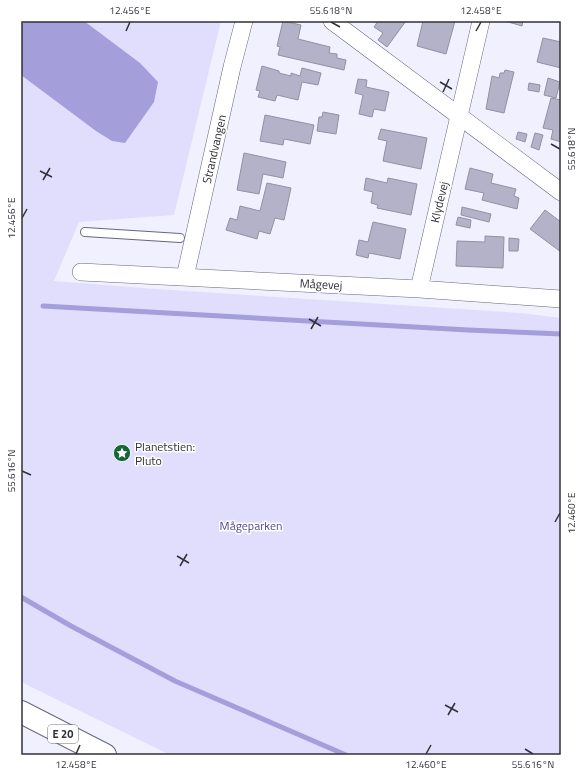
<svg xmlns="http://www.w3.org/2000/svg" width="582" height="776" font-family="'Titillium Web',sans-serif">
  <rect width="100%" height="100%" fill="#f1f0fe"/>
  <path fill="#e0defc" d="M 21,21 L 221,21 L 174,215 L 79,222 L 54,281 L 156,289 L 521,313 L 561,318 L 561,755 L 170,755 L 21,682 Z"/>
  <path fill="#a49edb" d="M 21,21 L 84,21 L 140,63 L 158,82 L 154,102 L 125,143 L 112,141 L 96,131 L 21,75 Z"/>
  <g fill="none" stroke-linecap="round" stroke-linejoin="round">
    <path stroke="#a49edb" stroke-width="5" d="M 43,306 L 468,330 L 561,334
      M 21,597 L 71,626 L 175,681 L 346,755"/>
  </g>
  <path fill="#b4b2c8" stroke="#9190a5" d="M 283,21 L 301,25 L 298,39 L 330,47 L 329,53 L 337,54 L 337,58 L 346,60 L 344,70 L 278,55 L 280,47 L 277,46 Z
    M 378,21 L 406,21 L 387,47 L 378,40 L 383,33 L 374,27 Z
    M 423,21 L 455,21 L 446,54 L 417,46 Z
    M 505,21 L 523,21 L 522,26 Z
    M 543,38 L 561,42 L 561,68 L 537,62 Z
    M 262,66 L 279,71 L 279,73 L 291,76 L 291,73 L 300,76 L 302,68 L 321,73 L 318,85 L 302,82 L 298,100 L 277,95 L 275,101 L 258,97 L 260,91 L 256,90 Z
    M 505,70 L 514,72 L 504,113 L 486,109 L 492,76 L 499,78 L 500,73 L 504,73 Z
    M 548,78 L 560,82 L 556,98 L 544,95 Z
    M 358,79 L 367,80 L 366,87 L 389,92 L 385,111 L 374,109 L 372,117 L 359,114 L 363,95 L 355,93 Z
    M 529,83 L 540,85 L 539,92 L 528,90 Z
    M 551,98 L 561,100 L 561,142 L 551,139 L 553,130 L 543,128 Z
    M 323,112 L 339,115 L 336,134 L 317,131 L 319,117 L 322,117 Z
    M 265,115 L 314,125 L 310,144 L 284,139 L 283,145 L 260,141 Z
    M 381,129 L 427,138 L 421,169 L 383,161 L 387,141 L 378,139 Z
    M 518,132 L 527,134 L 525,142 L 516,139 Z
    M 535,133 L 543,135 L 539,150 L 531,147 Z
    M 244,153 L 286,162 L 283,178 L 263,174 L 259,194 L 237,190 Z
    M 470,168 L 493,174 L 491,183 L 516,189 L 514,196 L 519,198 L 517,209 L 482,200 L 484,193 L 465,189 Z
    M 366,178 L 387,183 L 388,178 L 417,184 L 411,215 L 377,208 L 378,205 L 371,203 L 373,192 L 364,190 Z
    M 267,183 L 291,188 L 284,220 L 275,218 L 270,234 L 259,231 L 257,239 L 226,230 L 230,218 L 237,220 L 240,206 L 260,211 Z
    M 462,207 L 491,214 L 489,222 L 461,215 Z
    M 545,210 L 561,222 L 561,252 L 530,229 Z
    M 458,217 L 471,220 L 470,228 L 456,225 Z
    M 373,222 L 406,229 L 400,259 L 369,253 L 368,258 L 356,255 L 359,240 L 368,242 Z
    M 485,236 L 504,237 L 503,268 L 456,266 L 457,241 L 485,242 Z
    M 509,238 L 519,239 L 518,251 L 509,251 Z"/>
  <g fill="none" stroke-linecap="round" stroke-linejoin="round">
    <defs>
      <path id="service" d="M 85,232 L 180,238"/>
      <path id="minor" d="M 332,21 L 561,192
        M 81,272 L 419,289 L 561,299
        M 185,277 L 232,67 L 244,21
        M 419,289 L 481,21"/>
      <path id="motorway" d="M 21,712 L 105,755"/>
    </defs>
    <use href="#service" stroke="#67667a" stroke-width="10"/>
    <use href="#minor" stroke="#67667a" stroke-width="18"/>
    <use href="#motorway" stroke="#67667a" stroke-width="24"/>
    <use href="#service" stroke="#fff" stroke-width="8"/>
    <use href="#minor" stroke="#fff" stroke-width="17"/>
    <use href="#motorway" stroke="#fff" stroke-width="22"/>
  </g>
  <path fill="none" stroke="#303039" stroke-width="1.5" d="M 331,22 L 340,27M 126,31 L 130,22M 476,31 L 481,22M 440,82 L 452,89M 443,92 L 449,79M 551,144 L 560,149M 40,171 L 52,177M 43,180 L 50,168M 22,218 L 27,209M 309,319 L 321,326M 311,329 L 318,317M 22,471 L 31,475M 555,522 L 560,513M 177,556 L 189,563M 180,566 L 187,554M 445,705 L 458,712M 448,715 L 455,703M 525,749 L 533,754M 76,754 L 80,745M 426,754 L 431,745"/>
  <defs>
    <symbol id="sight-disc" viewBox="-11 -11 22 22"><circle r="9.5" fill="#156737" stroke="#fff"/><path d="M0-6L1.8-2.2L6-1.7L2.9 1.2L3.7 5.4L0 3.3L-3.7 5.4L-2.9 1.2L-6-1.7L-1.8-2.2Z" fill="#fff"/></symbol>
  </defs>
  <g fill-rule="evenodd">
    <use href="#sight-disc" x="112" y="443" width="20" height="20"/>
  </g>
  <g text-anchor="middle" dominant-baseline="central" stroke-width="3" stroke-linejoin="round" paint-order="stroke">
    <rect fill="#fff" stroke="#6e6e74" stroke-width="1" x="48" y="725" width="30" height="18" rx="3"/>
    <g font-size="11" font-weight="bold" fill="#303039">
      <text x="63" y="734">E 20</text>
    </g>
    <g font-size="12" fill="#303039" stroke="#fff">
      <text transform="translate(214 149) rotate(-77)">Strandvangen</text>
      <text transform="translate(439 202) rotate(-77)">Klydevej</text>
      <text transform="translate(321 284) rotate(3)">Mågevej</text>
    </g>
    <g font-size="12" fill="#303039" stroke="#fff" text-anchor="start">
      <text x="135" y="446">Planetstien:<tspan x="135" dy="14">Pluto</tspan></text>
    </g>
    <g font-size="12" fill="#564994" stroke="#fff">
      <text x="251" y="525">Mågeparken</text>
    </g>
  </g>
  <rect width="582" height="776" fill="none" stroke="#ffffff" stroke-width="44"/>
  <rect x="22" y="22" width="538" height="732" fill="none" stroke="#303039" stroke-width="1.5"/>
  <g font-size="10" text-anchor="middle" fill="#303039">
    <text x="130" y="14">12.456°E</text>
    <text x="331" y="14">55.618°N</text>
    <text x="481" y="14">12.458°E</text>
    <text transform="translate(571 149) rotate(-90)" y="4">55.618°N</text>
    <text transform="translate(11 218) rotate(-90)" y="4">12.456°E</text>
    <text transform="translate(11 471) rotate(-90)" y="4">55.616°N</text>
    <text transform="translate(571 513) rotate(-90)" y="4">12.460°E</text>
    <text x="76" y="768">12.458°E</text>
    <text x="426" y="768">12.460°E</text>
    <text x="533" y="768">55.616°N</text>
  </g>
</svg>
